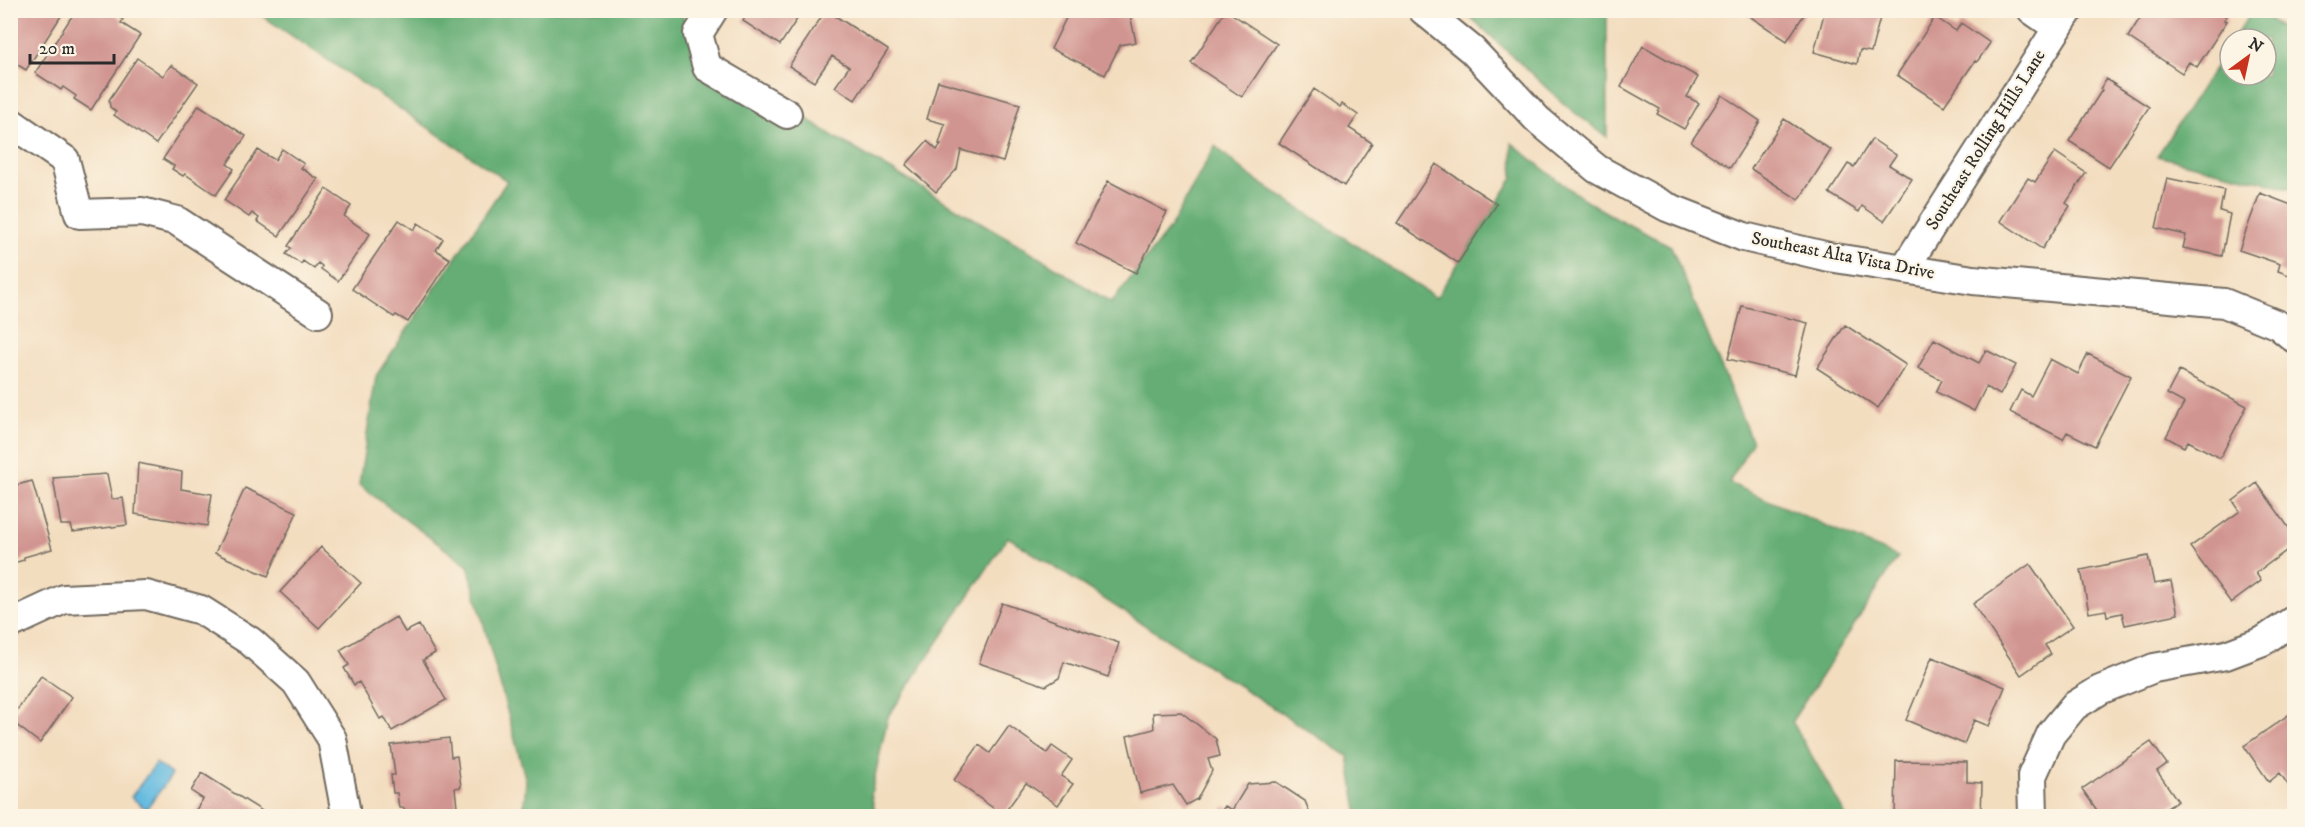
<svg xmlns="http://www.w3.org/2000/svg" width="2305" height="827" font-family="'IM FELL DW Pica',serif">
  <rect width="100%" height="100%" fill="#fcf5e5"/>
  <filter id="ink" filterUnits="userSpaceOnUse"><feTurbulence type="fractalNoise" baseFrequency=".0167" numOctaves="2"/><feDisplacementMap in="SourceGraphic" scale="12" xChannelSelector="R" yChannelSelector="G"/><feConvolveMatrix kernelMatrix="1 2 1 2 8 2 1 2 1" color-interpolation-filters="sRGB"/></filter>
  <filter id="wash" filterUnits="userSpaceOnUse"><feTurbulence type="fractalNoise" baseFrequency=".008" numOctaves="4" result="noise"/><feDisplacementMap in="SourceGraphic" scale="24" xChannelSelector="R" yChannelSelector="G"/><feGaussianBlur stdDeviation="1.35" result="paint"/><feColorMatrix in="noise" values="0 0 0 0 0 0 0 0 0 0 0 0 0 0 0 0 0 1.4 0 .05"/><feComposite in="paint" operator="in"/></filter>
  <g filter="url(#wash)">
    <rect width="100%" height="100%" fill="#f3ddbf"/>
    <path fill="#65ad74" stroke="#486c50" stroke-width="1.5" d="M 255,11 L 677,11 L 681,14 L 710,56 L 833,136 L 1028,250 L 1111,303 L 1170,228 L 1215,146 L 1247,174 L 1436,298 L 1513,178 L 1512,143 C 1537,164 1562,185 1589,202 C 1615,219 1643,232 1671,246 L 1752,442 L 1729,483 L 1898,557 L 1792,721 L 1846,816 L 1358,816 L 1348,756 L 1008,537 L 888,717 L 871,794 L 876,816 L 523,816 L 526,781 L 468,566 L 359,485 L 376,376 L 507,181 Z
      M 1464,11 L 1607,11 L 1607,137 L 1566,106 Z
      M 2252,11 L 2256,11 L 2294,35 L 2294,189 L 2157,156 L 2230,44 L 2230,75 L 2266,75 L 2266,39 L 2233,39 Z"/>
    <path fill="#63bae0" stroke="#477286" stroke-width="1.5" d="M 156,763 L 172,775 L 146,809 L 131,797 Z"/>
    <g id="blocks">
      <path fill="#d19591" d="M 10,10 L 65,10 L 26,70 L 10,60 Z
        M 76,10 L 108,10 L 123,20 L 121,23 L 140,35 L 91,110 L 74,99 L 76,96 L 63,87 L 61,90 L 35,73 Z
        M 749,10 L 803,10 L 780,45 L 743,21 Z
        M 826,10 L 888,50 L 855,100 L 835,87 L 849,67 L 832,56 L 814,82 L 789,66 Z
        M 1070,10 L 1129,10 L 1136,42 L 1120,45 L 1105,75 L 1051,49 Z
        M 1226,10 L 1277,44 L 1242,97 L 1191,63 Z
        M 1740,10 L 1807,10 L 1787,41 Z
        M 1825,10 L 1882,10 L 1871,52 L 1860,50 L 1857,64 L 1814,52 Z
        M 2145,10 L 2224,10 L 2229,13 L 2224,20 L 2227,21 L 2197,67 L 2189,62 L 2182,73 L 2128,37 Z
        M 1935,17 L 1956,31 L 1961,23 L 1990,43 L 1977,62 L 1975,61 L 1944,106 L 1897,75 Z
        M 1643,46 L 1698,77 L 1687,97 L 1699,103 L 1684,129 L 1657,114 L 1660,109 L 1621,87 Z
        M 137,58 L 163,76 L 171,65 L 198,83 L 156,144 L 114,115 L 116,112 L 110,107 L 109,100 Z
        M 2106,79 L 2149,107 L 2109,167 L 2069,141 L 2102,90 L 2100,89 Z
        M 938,81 L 1020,104 L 1003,162 L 961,150 L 957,169 L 936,192 L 906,165 L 927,141 L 937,150 L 941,144 L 939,144 L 945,124 L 927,119 Z
        M 1314,89 L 1340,107 L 1342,104 L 1358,115 L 1349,128 L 1372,143 L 1344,186 L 1279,143 Z
        M 1722,95 L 1760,121 L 1730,168 L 1691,142 Z
        M 199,105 L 246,136 L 227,164 L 234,169 L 216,195 L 185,174 L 183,176 L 172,169 L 174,166 L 163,159 Z
        M 1784,119 L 1831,150 L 1799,200 L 1751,169 Z
        M 1872,139 L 1896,155 L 1889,165 L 1912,179 L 1884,221 L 1862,206 L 1859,212 L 1829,193 L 1848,164 L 1854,167 Z
        M 282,149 L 304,164 L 301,168 L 318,179 L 279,236 L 257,221 L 259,218 L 252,213 L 249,217 L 224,200 L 258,150 L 275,160 Z
        M 2055,152 L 2086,173 L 2066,203 L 2070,206 L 2042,249 L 2000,221 L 2028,178 L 2035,182 Z
        M 1436,164 L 1497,204 L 1458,263 L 1397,223 Z
        M 2167,178 L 2224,190 L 2220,211 L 2230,214 L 2222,256 L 2183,248 L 2186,235 L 2156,228 Z
        M 1108,181 L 1167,212 L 1136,273 L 1076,243 Z
        M 326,189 L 351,206 L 344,216 L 370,234 L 338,281 L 321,269 L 322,266 L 318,263 L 314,269 L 303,261 L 301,264 L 286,254 L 291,248 L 288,246 Z
        M 2260,193 L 2294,206 L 2294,277 L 2278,271 L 2280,264 L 2239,250 Z
        M 399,220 L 414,230 L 418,223 L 443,239 L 436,250 L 450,259 L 408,322 L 396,315 L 394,317 L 352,289 Z
        M 1742,306 L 1808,323 L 1795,375 L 1728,359 Z
        M 1845,325 L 1906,365 L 1878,408 L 1817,368 Z
        M 1934,339 L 1979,363 L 1986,350 L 2016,365 L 2000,395 L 1986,387 L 1974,411 L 1936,392 L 1942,380 L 1918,368 Z
        M 2088,354 L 2131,376 L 2095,446 L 2067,432 L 2063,439 L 2010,412 L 2021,390 L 2031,396 L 2050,359 L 2078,374 Z
        M 2179,371 L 2247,406 L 2220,458 L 2188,441 L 2184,447 L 2166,437 L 2184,403 L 2167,394 Z
        M 138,463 L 182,472 L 181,489 L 212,494 L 207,526 L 135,514 Z
        M 107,474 L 112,499 L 123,498 L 127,525 L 73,532 L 71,525 L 61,525 L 53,478 Z
        M 14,476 L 17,485 L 32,481 L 52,549 L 24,557 L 24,560 L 10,564 L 10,477 Z
        M 2257,483 L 2294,535 L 2294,545 L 2256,573 L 2261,581 L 2231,603 L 2190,547 L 2240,511 L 2233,501 Z
        M 245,488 L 297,512 L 268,576 L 215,553 Z
        M 321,547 L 361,583 L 319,628 L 280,592 Z
        M 2148,556 L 2154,584 L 2171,581 L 2178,614 L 2125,625 L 2122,613 L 2107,616 L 2106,610 L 2089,613 L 2081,570 Z
        M 2030,564 L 2073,626 L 2045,645 L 2051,654 L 2021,675 L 1973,604 Z
        M 1002,603 L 1119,643 L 1108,677 L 1064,662 L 1059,678 L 1046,686 L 979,663 Z
        M 396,617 L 405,632 L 419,625 L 435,653 L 423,660 L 446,700 L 392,731 L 384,717 L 380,719 L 359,682 L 354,685 L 344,668 L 349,665 L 340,650 Z
        M 1932,657 L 2005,687 L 1989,726 L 1974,720 L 1964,744 L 1906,720 Z
        M 41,676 L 72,697 L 40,743 L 10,720 Z
        M 2294,711 L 2294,791 L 2293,792 L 2280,773 L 2269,782 L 2244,746 Z
        M 1181,712 L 1216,739 L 1220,756 L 1208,759 L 1212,771 L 1197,799 L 1186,805 L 1173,785 L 1140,793 L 1127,736 L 1154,729 L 1153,713 Z
        M 1009,726 L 1047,753 L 1052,746 L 1072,760 L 1061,776 L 1073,784 L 1058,805 L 1026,783 L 1003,815 L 954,780 L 979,745 L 990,753 Z
        M 449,738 L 451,757 L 457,756 L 461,787 L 455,788 L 458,816 L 405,816 L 404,808 L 399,808 L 397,793 L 393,793 L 391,775 L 395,775 L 391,745 Z
        M 2151,742 L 2167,764 L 2157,771 L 2178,801 L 2155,816 L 2101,816 L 2082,789 Z
        M 1896,761 L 1967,762 L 1967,782 L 1982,783 L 1981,816 L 1895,816 Z
        M 202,773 L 270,816 L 192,816 L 203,799 L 191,791 Z
        M 1276,782 L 1305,801 L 1311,816 L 1218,816 L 1225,806 L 1232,810 L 1248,784 Z"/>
    </g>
  </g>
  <g filter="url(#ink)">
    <use href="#blocks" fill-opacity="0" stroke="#71695f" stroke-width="1.5"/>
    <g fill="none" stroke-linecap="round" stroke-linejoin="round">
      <defs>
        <path id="minor" d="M 713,10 L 698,34 L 707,67 L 787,114
          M 1423,10 L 1472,50 L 1538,120 L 1597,169 L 1667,207 L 1744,237 L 1829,257 L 1973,280 L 2224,303 L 2278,325 L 2294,338
          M 2032,10 L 2058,28
          M 10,122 L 65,160 L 79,214 L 142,212 L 177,221 L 318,313
          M 1904,269 L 2069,10
          M 10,624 L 64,599 L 146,595 L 201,610 L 250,641 L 296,682 L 332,739 L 345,808 L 344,816
          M 2033,816 L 2032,776 L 2051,734 L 2074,706 L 2100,690 L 2154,668 L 2226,655 L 2263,641 L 2294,620"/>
      </defs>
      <use href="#minor" stroke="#71695f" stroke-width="32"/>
      <use href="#minor" stroke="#fff" stroke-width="28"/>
    </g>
  </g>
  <g text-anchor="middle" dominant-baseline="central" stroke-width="4.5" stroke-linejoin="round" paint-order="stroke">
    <g font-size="18" fill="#2b2b2b" stroke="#fcf5e5">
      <text transform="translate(1986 140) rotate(-58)">Southeast Rolling Hills Lane</text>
      <text transform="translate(1843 256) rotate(11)">Southeast Alta Vista Drive</text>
    </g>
  </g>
  <rect width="2305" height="827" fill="none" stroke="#fcf5e5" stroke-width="36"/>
  <g transform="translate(2248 57) rotate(33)"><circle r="28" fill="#fcf5e5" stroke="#a8a49b" stroke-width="1.5"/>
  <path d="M0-4.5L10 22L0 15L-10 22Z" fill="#c8321e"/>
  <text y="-9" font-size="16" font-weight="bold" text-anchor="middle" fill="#2b2b2b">N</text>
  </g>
  <path d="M30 54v9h84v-9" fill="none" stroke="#2b2b2b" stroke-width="3"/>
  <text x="39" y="54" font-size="18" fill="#2b2b2b" stroke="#fcf5e5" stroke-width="4.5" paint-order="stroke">20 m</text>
</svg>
